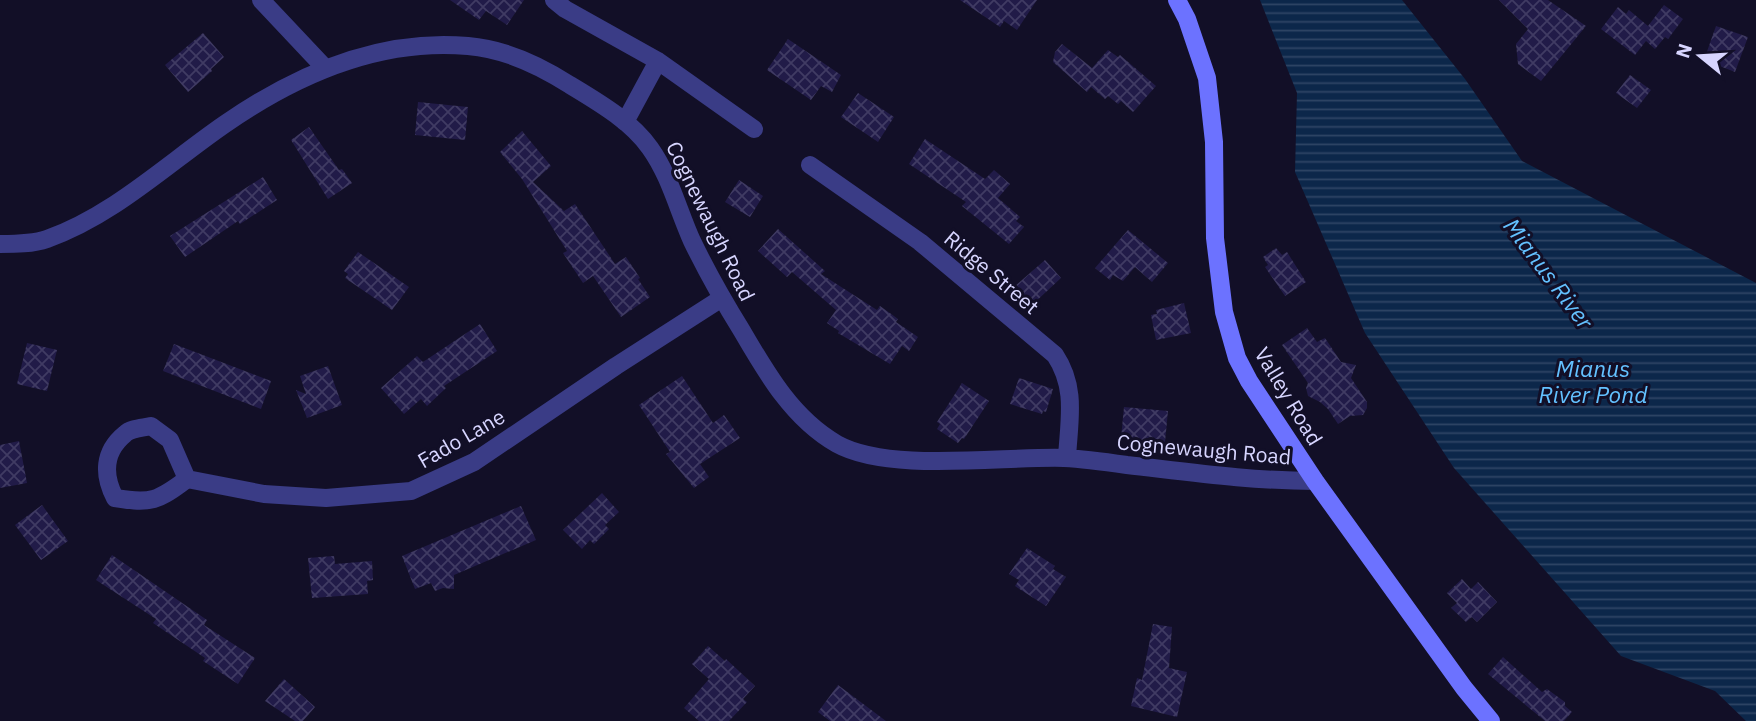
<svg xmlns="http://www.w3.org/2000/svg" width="1756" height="721" font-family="'IBM Plex Sans',sans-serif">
  <defs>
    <pattern id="water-rules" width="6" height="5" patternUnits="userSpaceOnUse" patternTransform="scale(1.75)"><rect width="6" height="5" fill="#0c274a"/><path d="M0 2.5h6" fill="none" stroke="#2f4565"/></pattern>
    <pattern id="building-cross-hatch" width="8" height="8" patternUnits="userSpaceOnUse" patternTransform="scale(1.75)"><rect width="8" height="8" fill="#211b48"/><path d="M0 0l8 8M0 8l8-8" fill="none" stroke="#403b63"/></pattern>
  </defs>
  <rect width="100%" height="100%" fill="#120f27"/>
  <path fill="url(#water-rules)" d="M 1260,0 L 1402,0 L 1465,79 L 1522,161 L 1756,283 L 1756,721 L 1746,721 L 1715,691 L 1621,656 L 1454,468 L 1365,333 L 1295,172 L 1297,93 Z"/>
  <path fill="url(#building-cross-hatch)" d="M 450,0 L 524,0 L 507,25 L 486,11 L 479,20 Z
    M 960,0 L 1037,0 L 1017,30 L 1004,21 L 1000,27 Z
    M 1499,0 L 1548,0 L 1586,26 L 1541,81 L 1518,64 L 1516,44 L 1528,29 Z
    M 1664,5 L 1683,19 L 1668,39 L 1665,37 L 1655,49 L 1646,41 L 1635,55 L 1601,29 L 1618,7 L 1626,14 L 1629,10 L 1648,26 Z
    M 1716,26 L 1748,37 L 1735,72 L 1704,60 Z
    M 203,33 L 224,57 L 211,69 L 212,71 L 188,92 L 165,65 Z
    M 788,39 L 841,75 L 832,92 L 821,86 L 811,100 L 767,70 Z
    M 1062,44 L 1092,68 L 1108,50 L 1118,57 L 1120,55 L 1156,86 L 1133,112 L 1121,101 L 1118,104 L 1108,96 L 1105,99 L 1091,87 L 1087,92 L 1053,62 L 1055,52 Z
    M 1630,75 L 1651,90 L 1637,108 L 1616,93 Z
    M 858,93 L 894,117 L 878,142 L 841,117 Z
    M 418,102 L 468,107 L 465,140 L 415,135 Z
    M 309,127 L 339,170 L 342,169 L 352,183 L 328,199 L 291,140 Z
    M 522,131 L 551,166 L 533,182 L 564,211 L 575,204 L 615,264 L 626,257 L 640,278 L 638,279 L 650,297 L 621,317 L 593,276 L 583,283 L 563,253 L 567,251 L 522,179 L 500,152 Z
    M 925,139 L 985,179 L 994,170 L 1010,184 L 998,198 L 1020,217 L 1016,221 L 1024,227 L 1009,244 L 962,206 L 966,202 L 909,164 Z
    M 263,177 L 277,200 L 240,224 L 238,221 L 185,257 L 170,236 Z
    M 739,180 L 763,196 L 750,217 L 725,202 Z
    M 778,229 L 825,271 L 821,274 L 877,310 L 880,306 L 894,316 L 898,319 L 896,322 L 918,337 L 909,351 L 902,346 L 890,364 L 838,333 L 839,331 L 827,323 L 836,310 L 792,272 L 787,277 L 758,251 Z
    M 1128,230 L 1168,263 L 1152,282 L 1135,267 L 1123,281 L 1113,275 L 1110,280 L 1095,268 Z
    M 1276,248 L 1282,255 L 1287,252 L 1306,282 L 1285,296 L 1265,267 L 1268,265 L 1263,257 Z
    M 358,252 L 409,287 L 392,310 L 345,278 L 348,274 L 344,271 Z
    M 1045,260 L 1061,278 L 1032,305 L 1015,286 Z
    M 1184,303 L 1191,333 L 1156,340 L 1151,315 L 1157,314 L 1156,310 Z
    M 480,324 L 497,351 L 444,386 L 446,388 L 427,406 L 421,399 L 404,414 L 381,388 L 417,356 L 423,362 Z
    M 1307,328 L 1317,342 L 1325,338 L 1341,362 L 1356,365 L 1351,378 L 1367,402 L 1367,408 L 1363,415 L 1350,416 L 1338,424 L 1328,409 L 1320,402 L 1308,396 L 1306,388 L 1308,383 L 1282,345 Z
    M 27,343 L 57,350 L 47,391 L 17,384 Z
    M 174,344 L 271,381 L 261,409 L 163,371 Z
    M 328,366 L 342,405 L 307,418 L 296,390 L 306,394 L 300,376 Z
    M 682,376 L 713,423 L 724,415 L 740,438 L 700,464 L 709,477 L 694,488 L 666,454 L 670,452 L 639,405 Z
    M 1019,378 L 1053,389 L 1046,412 L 1043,411 L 1042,414 L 1010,404 Z
    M 962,383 L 989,401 L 964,439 L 962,438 L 958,443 L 937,429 L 940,424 L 937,422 Z
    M 1124,407 L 1168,411 L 1165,442 L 1121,438 Z
    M 19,441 L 27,483 L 0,488 L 0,445 Z
    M 602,493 L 619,512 L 605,525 L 609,529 L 594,544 L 590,540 L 582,549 L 563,530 Z
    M 42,505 L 68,541 L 41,560 L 15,525 Z
    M 521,506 L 536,540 L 454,575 L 454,589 L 443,588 L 435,591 L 431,583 L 415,589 L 402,556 Z
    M 1027,548 L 1055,566 L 1053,569 L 1066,577 L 1046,606 L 1015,586 L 1019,580 L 1009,574 Z
    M 112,555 L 207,620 L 204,625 L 255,658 L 238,684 L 203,661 L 205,658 L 153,623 L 156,619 L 96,580 Z
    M 334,556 L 335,564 L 372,561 L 373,580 L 367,581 L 368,594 L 312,598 L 308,558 Z
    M 1462,579 L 1471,589 L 1478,582 L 1497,602 L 1477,622 L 1472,617 L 1466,622 L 1451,608 L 1457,603 L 1447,593 Z
    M 1153,624 L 1172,627 L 1169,668 L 1187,672 L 1177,717 L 1131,706 L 1137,678 L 1142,680 Z
    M 708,646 L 725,661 L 726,659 L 755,686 L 743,699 L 747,702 L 729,721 L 699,721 L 684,708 L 709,679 L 692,664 Z
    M 1503,657 L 1542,692 L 1547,689 L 1565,702 L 1565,706 L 1572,712 L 1564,721 L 1545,721 L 1488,674 Z
    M 284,679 L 315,707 L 303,721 L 295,721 L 265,701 Z
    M 838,685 L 886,721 L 830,721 L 818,712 Z"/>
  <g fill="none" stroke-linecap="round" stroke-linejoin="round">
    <path stroke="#3a3c86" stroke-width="18" d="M 261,0 L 325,68
      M 554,0 L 565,9 L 658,61 L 754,129
      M 625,122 L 658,61
      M 810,165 L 920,242 L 1055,355 C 1077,388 1069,420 1067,458
      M 0,244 C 15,244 33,244 47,239 C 114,215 167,164 225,124 C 297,74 379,38 468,46 C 505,49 539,65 570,85 C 598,102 631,121 650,148 C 670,176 678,210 692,241 C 707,272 724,302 742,331 C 767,374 793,419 837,444 C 889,473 1003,456 1064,458 C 1085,459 1106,462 1127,465 C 1189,472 1252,481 1315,481
      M 187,479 L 170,440 L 151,426 C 143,428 131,428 125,434 C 103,452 103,475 115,498 C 151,504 158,501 187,479 L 264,494 L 326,498 L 411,491 L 474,462 L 616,366 L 722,298"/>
    <path stroke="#6c72ff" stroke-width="18" d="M 1177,0 L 1187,19 L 1207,78 L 1214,142 L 1215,238 L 1224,312 L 1237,358 L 1249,381 L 1315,481 L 1464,688 L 1491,721"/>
  </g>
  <g text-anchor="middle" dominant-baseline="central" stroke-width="6" stroke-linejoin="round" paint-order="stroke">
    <g font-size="21" fill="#d7d5ff" stroke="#120f27">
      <text transform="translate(711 221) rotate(64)">Cognewaugh Road</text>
      <text transform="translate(992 272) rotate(40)">Ridge Street</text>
      <text transform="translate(1289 396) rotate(59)">Valley Road</text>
      <text transform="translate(461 438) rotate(-30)">Fado Lane</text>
      <text transform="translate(1204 449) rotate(5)">Cognewaugh Road</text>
    </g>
    <g font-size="23" font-style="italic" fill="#63c1ff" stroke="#120f27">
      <text transform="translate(1549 273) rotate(53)">Mianus River</text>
      <text x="1593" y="368">Mianus<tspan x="1593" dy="26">River Pond</tspan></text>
    </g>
  </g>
  <g transform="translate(1700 56) rotate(288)" stroke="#120f27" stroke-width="5" paint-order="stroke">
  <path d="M0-5L12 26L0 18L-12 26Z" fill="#d7d5ff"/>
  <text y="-10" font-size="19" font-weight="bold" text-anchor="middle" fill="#d7d5ff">N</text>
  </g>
</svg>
